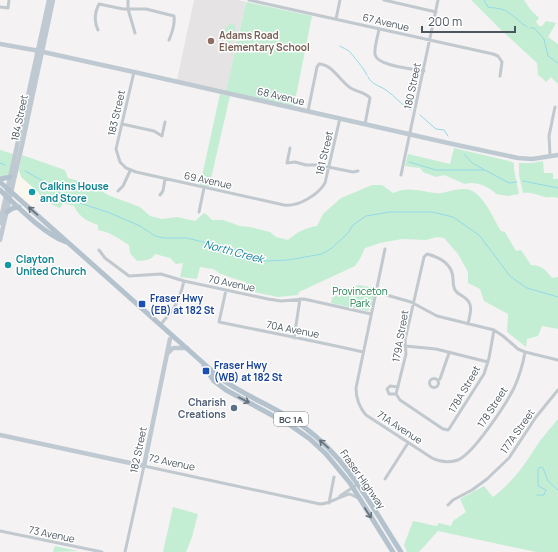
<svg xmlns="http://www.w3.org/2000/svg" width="558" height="552" font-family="Manrope,sans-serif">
  <rect width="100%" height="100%" fill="#f4f2f2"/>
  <path fill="#fcf7ee" d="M 19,170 L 21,177 L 38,192 L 33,208 L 15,192 L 14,185 Z"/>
  <path fill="#e5e3e3" d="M 194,0 L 238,0 L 246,2 L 226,91 L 177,80 Z"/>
  <path fill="#c4eed3" d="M 471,0 L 524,0 L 530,9 L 539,18 L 536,22 L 539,26 L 542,26 L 546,21 L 556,23 L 548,37 L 558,44 L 558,84 L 551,77 L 546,82 L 542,78 L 538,75 L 537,63 L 499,28 Z
    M 246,2 L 312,16 L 294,106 L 226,91 Z
    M 233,23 L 236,27 L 234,39 L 231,42 L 229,43 L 223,38 C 222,31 227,25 233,23 Z
    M 220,94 L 230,96 L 209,187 L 200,185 Z
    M 454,148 L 509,161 L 514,163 L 514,170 L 519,194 L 508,196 L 496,194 C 488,186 475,181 465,184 L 444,175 L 436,177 L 423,172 L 420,168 L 405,166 L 408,154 L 450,164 Z
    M 0,150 L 13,154 L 9,173 L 7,175 L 0,177 Z
    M 22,155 L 65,170 L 68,178 L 83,182 L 97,188 L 108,195 L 140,207 L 150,216 L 162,219 L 177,217 L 195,221 L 204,213 L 207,215 L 212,220 L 223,220 L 240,226 L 250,227 L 270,232 L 276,237 L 288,240 C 297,232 305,228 317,226 L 323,214 L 341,198 L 372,185 L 382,185 L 393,193 C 408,186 420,191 435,193 C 444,194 454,189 463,189 C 481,187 493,218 501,231 L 505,232 L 516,251 L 521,250 L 531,265 C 541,265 546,270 552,278 L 558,277 L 558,329 L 542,326 L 538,336 L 527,339 L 526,347 L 507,332 L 508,314 L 484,301 L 480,289 L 468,283 L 468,272 L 458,254 L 444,238 L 437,237 L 426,240 L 402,239 L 380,243 L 365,248 L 361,257 L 355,266 L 299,292 L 298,295 L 278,297 L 245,290 L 246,282 C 238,280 229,277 221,274 C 218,273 216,270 213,269 C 208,268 204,268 200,267 L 197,279 L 180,277 L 183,263 L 176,264 L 170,258 L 155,254 C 151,261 145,260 137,261 L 130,253 L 129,245 C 118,238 110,232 98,230 L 98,225 C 87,221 79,217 74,206 L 63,203 L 60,208 L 44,201 L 38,192 L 21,177 L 19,170 Z
    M 543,161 L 544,173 L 553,173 L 553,179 L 558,179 L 558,198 C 551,196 550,198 545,197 C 536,195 533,192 523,193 L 519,175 L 519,163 L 532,163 Z
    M 358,285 L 375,288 L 371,308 L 368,311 L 331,303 L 332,298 L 335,296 Z
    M 558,419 L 558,552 L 536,552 L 438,531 L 419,552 L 407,552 L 404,545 L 413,521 C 421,522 429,525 437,526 L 439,523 L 451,526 L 453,521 L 466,512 L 460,499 L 484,486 L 493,497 C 509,485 521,470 532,453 C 539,441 549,430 558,419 Z
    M 173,507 L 198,514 L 192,537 L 186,552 L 163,552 Z
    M 55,546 L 78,551 L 53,552 Z"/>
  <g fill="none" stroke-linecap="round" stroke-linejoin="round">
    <path stroke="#94d9e8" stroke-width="1" d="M 484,0 L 488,7 C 493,8 499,8 504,10 C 507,10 522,24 527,27
      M 530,28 L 534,28 L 544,39 L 548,56 L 558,63
      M 340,46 C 343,48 346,49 349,51 C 351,53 366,71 367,75
      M 368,77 C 371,84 380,86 386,90 C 395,96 401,105 411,110
      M 420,115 L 436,129 L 444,130 L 448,136
      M 464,154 L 472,163 L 485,170 L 509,183 L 517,182
      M 409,162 L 436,170 L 485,170
      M 0,163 L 5,165
      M 25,171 L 43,181 L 68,199 L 110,213 L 140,226 L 155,236 L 164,238 L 187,238 L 239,251 L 256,258 L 266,261 L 288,260 L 322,254 L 332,248 L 348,233 L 353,225 L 366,216 L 390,212 L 432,212 L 453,217 L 479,235 L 510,276 L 518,282 L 527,288 L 558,297
      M 523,181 L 558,188
      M 537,495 L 544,495 L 546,490 L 538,486 L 538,470 L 540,467 L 543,468 L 548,481 L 558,490"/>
    <path stroke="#c1c9cf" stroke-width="3" d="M 128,0 L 128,9 L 135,33
      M 249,0 L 493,54 L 498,56 L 502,62 L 500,76
      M 384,0 L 436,12
      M 0,7 L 8,8 L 9,0
      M 336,19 L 340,0
      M 379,29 C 378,36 374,47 375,54 C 376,66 414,69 424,71
      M 98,30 C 94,22 95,12 99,4 L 123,9 L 146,9 L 174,16 C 175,23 172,33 169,40
      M 134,72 L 116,149 L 120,162 L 126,168 L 136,172 L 284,205 C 298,207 318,195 325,183 L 340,118
      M 308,111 L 317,67 L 319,64 C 331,64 339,79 348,86 C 354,92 364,91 370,98 L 365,124
      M 122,124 L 154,131 L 162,136 L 165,122
      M 290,148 L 287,163 L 295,162 L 306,165 L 318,165 L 353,172 L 358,171
      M 550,155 L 549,136 L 555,107
      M 401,175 L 438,0
      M 118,191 L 123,186 L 130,171
      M 160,195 L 163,191 L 165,179
      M 199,212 L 204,188
      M 385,249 L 356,388 C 356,399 359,407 366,415 L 432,458 C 440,462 449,463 458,460 C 474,453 506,404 514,388 C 519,377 523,364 525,352
      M 99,250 L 105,258 L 129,276 L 161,274 L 184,281 L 268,299 L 281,301 L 304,299 L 371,314
      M 226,290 L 219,322 C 267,332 315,341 363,352
      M 376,292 L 411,302 L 437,316 L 494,330 L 503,336 L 518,349 L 525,352 L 558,360
      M 161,324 C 175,308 179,302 184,281
      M 294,338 L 300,299
      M 405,346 L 436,349 L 488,362
      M429.5 383a4.5 4.5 0 1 1 9 0a4.5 4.5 0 1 1-9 0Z
      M 438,380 L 440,379 L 449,353
      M 396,394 L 406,354 L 405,340 L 424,257 L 427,254 C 439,257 452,263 453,278 C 453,282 453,286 455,290 C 457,294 462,295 465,298 C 474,304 470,314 468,324
      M 396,394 L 400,400 L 443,429 L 448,430 L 449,429 L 484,374 L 489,358 L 494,330
      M 396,394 L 389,394 L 387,389 L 390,386 L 398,387
      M 385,479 L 408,443
      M 340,496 L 358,484
      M 329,503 L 334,477
      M 448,505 L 453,500 L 472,490 L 487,479 L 509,458 L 536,417 L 558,390
      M 0,531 L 102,552
      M 125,552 L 144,466 L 320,504 C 331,504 339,496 350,494 L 358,498"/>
    <path stroke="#bfc9d2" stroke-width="4.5" d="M 0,44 L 34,50 L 134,72 L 457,145 L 518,158 L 532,159 L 558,155
      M 0,223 L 49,0
      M 0,240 L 22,145 L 53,0
      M 168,353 L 173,348 L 187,348
      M 0,435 L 144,466 L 170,339"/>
    <path stroke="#b4c2ce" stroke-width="5" d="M 0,179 L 10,177
      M 0,182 L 220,378 C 246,397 278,408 304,427 C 348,459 372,507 401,552
      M 0,190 C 18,207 44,234 66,242
      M 7,212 L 13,208 L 19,207
      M 204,366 L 214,381 L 226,390 L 290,425 L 310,439 L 326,454 L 350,483 L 393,552"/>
  </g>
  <defs><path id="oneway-shaft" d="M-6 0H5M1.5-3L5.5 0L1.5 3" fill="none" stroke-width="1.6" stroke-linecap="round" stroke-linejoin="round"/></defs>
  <g stroke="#64707a">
    <use href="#oneway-shaft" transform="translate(33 211) rotate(-139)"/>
    <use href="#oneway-shaft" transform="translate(244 400) rotate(27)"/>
    <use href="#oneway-shaft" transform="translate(324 444) rotate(-138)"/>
    <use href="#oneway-shaft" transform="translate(368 513) rotate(57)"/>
  </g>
  <circle fill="#8d6e63" stroke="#fff" stroke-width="1.5" cx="211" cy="41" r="4"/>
  <g fill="#0f9aa8" stroke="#fff" stroke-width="1.5">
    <circle cx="32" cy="192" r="4"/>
    <circle cx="8" cy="265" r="4"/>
  </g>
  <g fill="#1a4fb4" stroke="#fff" stroke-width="1.5">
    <rect x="138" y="300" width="8" height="8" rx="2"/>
    <rect x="202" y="367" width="8" height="8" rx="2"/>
  </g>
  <circle fill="#5c6f8a" stroke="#fff" stroke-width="1.5" cx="234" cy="408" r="4"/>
  <g text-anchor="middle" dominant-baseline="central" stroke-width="3" stroke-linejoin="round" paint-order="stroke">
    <rect fill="#fff" stroke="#80888e" stroke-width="1" x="274" y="412" width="34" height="14" rx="3"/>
    <g font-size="9" font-weight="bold" fill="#4a555e">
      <text x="291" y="419">BC 1A</text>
    </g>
    <g font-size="10" fill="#4a555e" stroke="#fff">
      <text transform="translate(386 22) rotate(13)">67 Avenue</text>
      <text transform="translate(412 86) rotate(-78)">180 Street</text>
      <text transform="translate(281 96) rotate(13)">68 Avenue</text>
      <text transform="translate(116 113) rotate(-77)">183 Street</text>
      <text transform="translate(19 118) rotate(-78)">184 Street</text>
      <text transform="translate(324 153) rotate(-77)">181 Street</text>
      <text transform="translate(208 180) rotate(12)">69 Avenue</text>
      <text transform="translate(232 283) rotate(12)">70 Avenue</text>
      <text transform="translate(293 329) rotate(11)">70A Avenue</text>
      <text transform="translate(400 336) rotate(-80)">179A Street</text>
      <text transform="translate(464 389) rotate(-60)">178A Street</text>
      <text transform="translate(492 407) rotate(-57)">178 Street</text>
      <text transform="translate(400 427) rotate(33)">71A Avenue</text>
      <text transform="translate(517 431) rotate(-55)">177A Street</text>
      <text transform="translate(138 450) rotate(-78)">182 Street</text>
      <text transform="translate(172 462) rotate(12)">72 Avenue</text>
      <text transform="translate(363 479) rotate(55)">Fraser Highway</text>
      <text transform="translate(52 534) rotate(12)">73 Avenue</text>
    </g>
    <g font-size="10" font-weight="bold" fill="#785e54" stroke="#fff" text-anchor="start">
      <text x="219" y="35">Adams Road<tspan x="219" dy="12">Elementary School</tspan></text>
    </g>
    <g font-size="10" font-weight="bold" fill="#0d838f" stroke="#fff" text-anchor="start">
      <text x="40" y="186">Calkins House<tspan x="40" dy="12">and Store</tspan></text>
      <text x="16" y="259">Clayton<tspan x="16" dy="12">United Church</tspan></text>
    </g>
    <g font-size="10" fill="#1d7d4b" stroke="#fff">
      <text x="360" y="291">Provinceton<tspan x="360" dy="12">Park</tspan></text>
    </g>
    <g font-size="10" font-weight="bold" fill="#164399" stroke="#fff" text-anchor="start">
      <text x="150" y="298">Fraser Hwy<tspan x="150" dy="12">(EB) at 182 St</tspan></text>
      <text x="214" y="365">Fraser Hwy<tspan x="214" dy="12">(WB) at 182 St</tspan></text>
    </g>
    <g font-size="10" font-weight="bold" fill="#4e5e75" stroke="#fff" text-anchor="end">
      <text x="226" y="402">Charish<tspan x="226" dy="12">Creations</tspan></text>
    </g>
    <g font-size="11" font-style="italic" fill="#158098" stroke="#fff">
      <text transform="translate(234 251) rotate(15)">North Creek</text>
    </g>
  </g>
  <path d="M422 26v6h93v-6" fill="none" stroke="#4a555e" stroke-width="2"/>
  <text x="428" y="26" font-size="12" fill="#4a555e" stroke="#ffffff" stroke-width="3" paint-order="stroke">200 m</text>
</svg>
